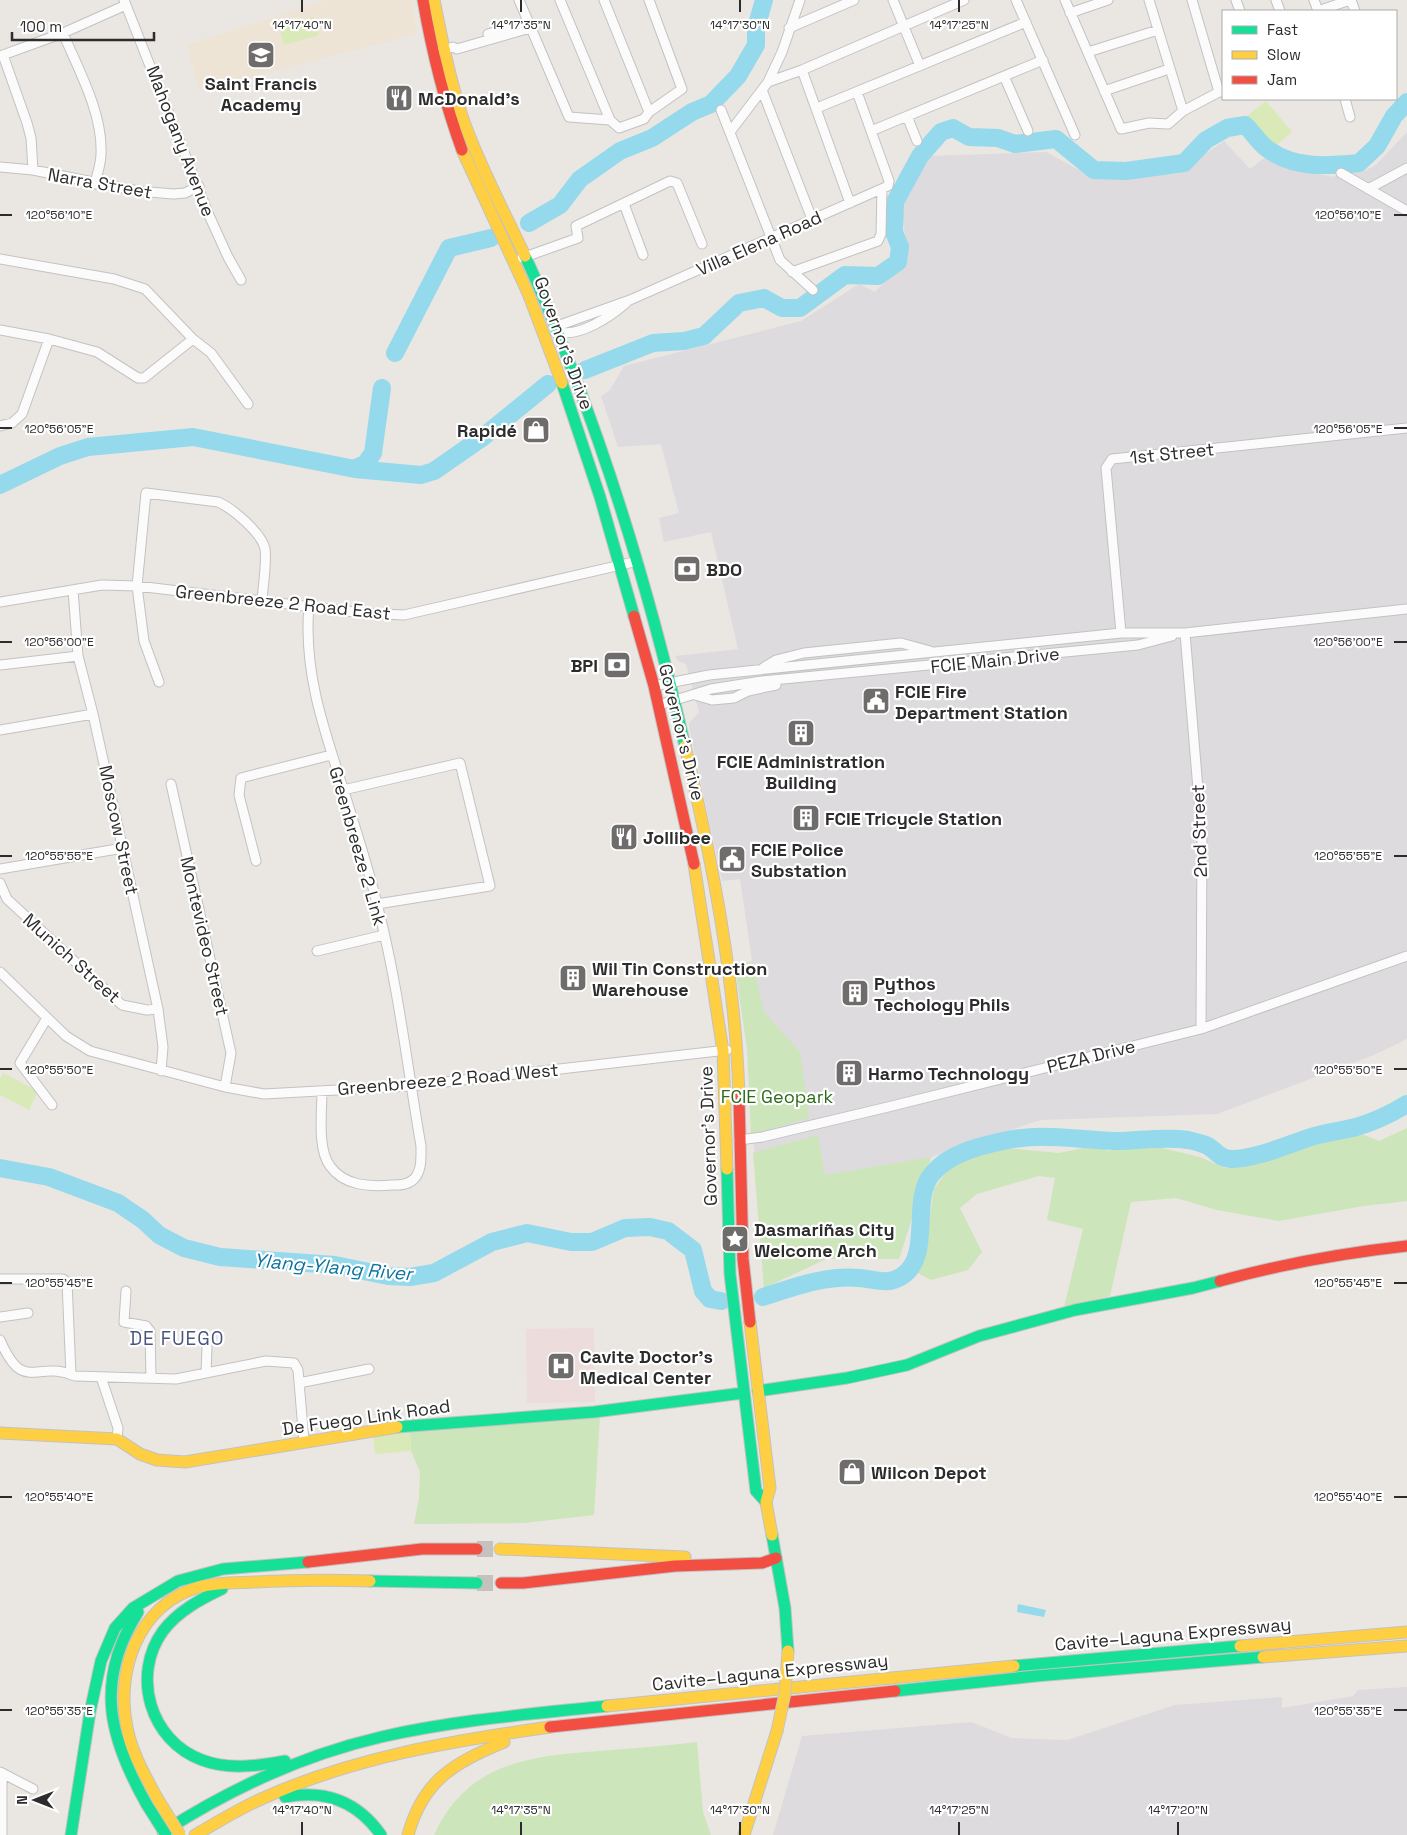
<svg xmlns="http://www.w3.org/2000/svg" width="1407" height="1835" font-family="'Space Grotesk',sans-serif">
  <rect width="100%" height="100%" fill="#eae6e2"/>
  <path fill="#dddbdd" d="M 1407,132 L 1407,1039 L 1374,1055 L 1217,1114 L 1040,1120 L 931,1157 L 899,1259 L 826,1259 L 764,1288 L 747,1048 L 735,965 L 752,961 L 740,879 L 722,881 L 689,727 L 689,723 L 699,712 L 686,664 L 678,661 L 675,656 L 738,649 L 711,532 L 664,542 L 659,518 L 679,513 L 661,444 L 618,447 L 601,396 L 610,390 L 624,366 L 801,321 L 859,284 L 875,292 L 908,257 L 900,198 L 930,156 L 1046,152 L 1092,177 L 1176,174 L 1224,141 L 1250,169 L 1268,155 L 1300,170 L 1334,177 L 1341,170 L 1364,171 L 1376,165 Z
    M 1407,1687 L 1407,1835 L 773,1835 L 802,1736 L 971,1722 L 1012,1738 L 1067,1740 L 1175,1705 L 1282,1697 L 1282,1708 L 1353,1696 L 1358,1690 Z"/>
  <path fill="#ede4d6" d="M 325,0 L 412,0 L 417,34 L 199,91 L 187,45 Z"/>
  <path fill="#ecdcdb" d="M 594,1328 L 595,1402 L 527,1403 L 526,1329 Z"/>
  <path fill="#cde5ba" d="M 752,962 L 764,1012 L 800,1052 L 809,1118 L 751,1134 L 747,1048 L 735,965 Z
    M 1407,1128 L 1407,1201 L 1364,1206 L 1279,1221 L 1217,1210 L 1176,1198 L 1131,1202 L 1110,1296 L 1064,1307 L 1083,1229 L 1047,1220 L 1055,1178 L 1039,1176 L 977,1194 L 960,1208 L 982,1252 L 968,1270 L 931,1280 L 916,1272 L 925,1247 L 934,1189 L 948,1169 L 979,1150 L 993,1147 L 1059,1153 L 1099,1145 L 1108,1151 L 1141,1143 L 1200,1157 L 1225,1168 L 1280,1155 L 1345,1135 L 1362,1134 L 1379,1141 Z
    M 818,1135 L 825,1175 L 931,1157 L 899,1259 L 826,1259 L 764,1288 L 753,1153 Z
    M 600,1416 L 594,1515 L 524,1523 L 414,1524 L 419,1498 L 420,1472 L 411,1451 L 410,1430 Z
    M 697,1742 L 703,1812 L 711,1835 L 434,1835 C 467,1763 528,1756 599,1751 C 632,1748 665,1746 697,1742 Z"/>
  <path fill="#d9e9b8" d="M 314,17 L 319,35 L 284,45 L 279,26 Z
    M 1266,101 L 1292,132 L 1273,148 L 1247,116 Z
    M 3,1073 L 38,1091 L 29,1110 L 0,1095 L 0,1079 Z
    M 410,1430 L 411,1451 L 375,1454 L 373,1433 Z"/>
  <path fill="#94d9ec" d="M 1018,1604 L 1046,1610 L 1044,1617 L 1017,1612 Z"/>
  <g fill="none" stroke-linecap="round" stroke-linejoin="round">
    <path stroke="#94d9ec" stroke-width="18" d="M 529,223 L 560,205 L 580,179 L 620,151 L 652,138 L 692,112 L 711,104 L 738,76 L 756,45 L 756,28 L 764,0
      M 395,353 L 449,248 L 491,238
      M 585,370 L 653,343 L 684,341 L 704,336 L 739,303 L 764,298 L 782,308 L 800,308 L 845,275 L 878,276 L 898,262 L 900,247 L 894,232 L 895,202 L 920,156 L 941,132 L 953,128 L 969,137 L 998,138 L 1015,144 L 1056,139 L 1094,170 L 1126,171 L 1184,163 L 1206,140 L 1227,128 L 1245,125 C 1253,132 1260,145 1269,150 C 1296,169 1328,166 1359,163 L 1377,146 L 1394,116 L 1407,102
      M 355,469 L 366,463 L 373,453 L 382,388
      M 0,485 L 60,456 L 88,447 L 193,437 L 355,469 L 421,475 L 434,471 L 483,437 L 548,384
      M 0,1168 L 49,1177 L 118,1203 L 143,1220 L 159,1235 L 184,1248 L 220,1257 L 335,1265 L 388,1276 L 410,1277 L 434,1273 L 492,1242 L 527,1233 L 571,1242 L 592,1242 L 625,1228 L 650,1227 L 668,1231 L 693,1250 L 703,1291 L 710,1299 L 721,1301
      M 763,1297 C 794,1287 826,1275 859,1278 C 875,1279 887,1286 902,1276 C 933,1256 910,1200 932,1174 C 948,1154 979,1146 1003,1141 C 1045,1132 1074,1140 1116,1141 C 1139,1141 1164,1136 1188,1140 C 1193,1141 1200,1143 1206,1145 C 1215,1149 1220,1160 1232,1159 C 1256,1159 1289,1144 1311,1137 C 1326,1132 1341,1131 1356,1127 C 1374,1122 1391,1114 1407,1104"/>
    <path stroke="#c4c1be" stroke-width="16" stroke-dasharray="16 8" stroke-linecap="butt" d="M 477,1549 L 500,1549
      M 477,1583 L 501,1583"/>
    <defs>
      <path id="street" d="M 124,0 L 208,213 L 228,257 L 241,280
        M 519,0 L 569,117 L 610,120 L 619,128 L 644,119 L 649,112 L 682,89 L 649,0
        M 560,0 L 610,120
        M 604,0 L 649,112
        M 893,0 L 920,66
        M 1016,0 L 1075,135
        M 1065,0 L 1121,129 L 1149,123 L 1168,124 L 1183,111 L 1219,92 L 1223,92
        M 1149,0 L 1183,111
        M 1192,0 L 1219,92
        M 1236,0 L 1240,11
        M 1276,0 L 1280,11
        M 1314,0 L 1318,11
        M 1351,0 L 1355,11
        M 1318,11 L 1350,0
        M 1070,13 L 1108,0
        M 789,28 L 854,0
        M 63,33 C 78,69 103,113 101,154 C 101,164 97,174 95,184
        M 488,34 L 528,22
        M 439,51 L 453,47 L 457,49 L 530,28
        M 1088,52 L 1158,30
        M 3,55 L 27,123 L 31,138 L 33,170
        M 0,56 L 63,33 L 126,5
        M 802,70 L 850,203
        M 1004,76 L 1028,131
        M 768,82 L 802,70 L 964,0
        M 762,90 L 812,219
        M 1104,91 L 1169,69
        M 1345,99 L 1350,117
        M 817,108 L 1026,22
        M 721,110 L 780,260 L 813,290
        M 907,116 L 917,141
        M 871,131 L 1043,60
        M 730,132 L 768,82 L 782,52 L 800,0
        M 0,167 L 33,170 L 138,191 L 173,194 L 185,193 L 199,186
        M 1341,173 L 1407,211
        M 1368,189 L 1407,168
        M 624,204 L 643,255
        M 522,258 L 578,238 L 576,226 L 670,181 L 677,183 L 702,244
        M 0,259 L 114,279 L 145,289 L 193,339 L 211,353 L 248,404
        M 792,272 L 878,241 L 881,234 L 882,189
        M 0,330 L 49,339 L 97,352 L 138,378 L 144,378 L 193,339
        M 557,331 C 578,339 611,316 626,303
        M 555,332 L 560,325 L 630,300 L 888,186 L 889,181 L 857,92
        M 0,426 L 12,423 L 22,414 L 49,339
        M 73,590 L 78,656 L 93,714 L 158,1009 L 163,1047 L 161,1071
        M 0,602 L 102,585 L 137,586 L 363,613 L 404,615 L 638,561
        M 309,606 C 303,671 324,730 344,791 C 355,828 368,866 377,904 C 398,983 407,1066 421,1146 C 421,1157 422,1171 414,1179 C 408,1185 400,1185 392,1185 C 370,1187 344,1186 330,1166 C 317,1149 322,1111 322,1091
        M 1121,633 L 1106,468 L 1112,459 L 1407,428
        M 1185,633 L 1202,837 L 1201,1029
        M 0,665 L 78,656
        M 763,668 L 776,660 L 804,653 L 901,643 L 930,651
        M 159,682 L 144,641 L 137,586 L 146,493 L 218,502 C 232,508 262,533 265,549 C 267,562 263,586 262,600
        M 654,686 L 709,675 L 1121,633 L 1185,633 L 1407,609
        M 695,695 L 712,700 L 734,698 L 748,691 L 776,685
        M 659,705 L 711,689 L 762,681 L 1138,645 L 1172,636
        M 0,730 L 93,714
        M 171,784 L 231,1053 L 225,1087
        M 343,790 L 460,763 L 490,886 L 377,904
        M 256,861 L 239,795 L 241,778 L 331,755
        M 0,869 L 123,848
        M 0,883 L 7,899 L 122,1005 L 147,1010 L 158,1009
        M 317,951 L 384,935
        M 0,972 L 66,1036 L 90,1051 L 225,1087 L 264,1094 L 410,1086 L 727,1050
        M 47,1018 L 20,1063 L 52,1105
        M 739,1140 L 762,1137 L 888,1107 L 1201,1029 L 1407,956
        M 0,1279 L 63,1279 L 67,1282 L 71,1375
        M 126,1291 L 124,1322 L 146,1326 L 150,1331 L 151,1377
        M 0,1317 L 28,1313
        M 0,1340 C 24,1395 35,1359 75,1376 L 176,1379 L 266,1361 L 294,1363 L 298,1370 L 304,1441
        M 206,1373 L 207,1347
        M 101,1377 L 118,1428 L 117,1439
        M 299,1383 L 369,1369
        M 0,1772 L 33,1789
        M 2,1835 L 2,1773"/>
      <path id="fast" d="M 525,256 C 543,294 558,333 573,372 C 620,494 656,619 685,746
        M 562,383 L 600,497 L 634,616
        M 727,1169 L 730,1274 L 756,1491 L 766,1502
        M 758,1391 L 847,1378 L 907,1365 L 979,1336 L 1075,1310 L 1193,1288 L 1220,1281
        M 397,1427 L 594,1412 L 743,1393
        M 772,1535 L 785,1608 L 788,1651
        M 370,1581 L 477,1583
        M 222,1589 C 201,1599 178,1611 163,1631 C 131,1675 150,1741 202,1760 C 228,1770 258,1766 285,1761
        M 138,1612 C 94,1682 109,1738 147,1805
        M 1014,1666 L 1240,1646
        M 895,1691 L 1036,1676 L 1263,1657
        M 285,1797 C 325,1789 358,1802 381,1835
        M 163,1832 C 230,1789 303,1755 381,1737 C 455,1720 531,1714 607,1706
        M 71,1835 L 90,1712 L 101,1661 L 115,1628 L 133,1608 L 178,1581 L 223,1569 L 308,1562"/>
      <path id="slow" d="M 434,0 C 442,40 450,80 463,119 C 480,167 504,211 525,256
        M 462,150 L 528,293 L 562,383
        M 685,746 C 712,860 736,981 739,1098
        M 694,864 L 723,1051 L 727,1169
        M 750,1322 L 770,1488 L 766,1502 L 772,1535
        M 0,1433 L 117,1439 L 140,1454 L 157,1460 L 185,1462 L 397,1427
        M 500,1549 L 685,1557
        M 1240,1646 L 1407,1632
        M 1263,1657 L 1407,1646
        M 607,1706 L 1014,1666
        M 157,1798 C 146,1777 133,1755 128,1732 C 114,1673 137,1605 199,1587 C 218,1582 237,1583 256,1582 C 294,1580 332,1580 370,1581
        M 195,1835 C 216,1823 237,1810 259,1800 C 350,1758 451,1741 550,1727
        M 408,1835 C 423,1780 454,1763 504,1742
        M 744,1835 L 777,1731"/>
      <path id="jam" d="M 423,0 C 432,52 444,101 462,150
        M 634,616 L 654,686 L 694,864
        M 739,1098 L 743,1259 L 750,1322
        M 1220,1281 C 1282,1264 1343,1253 1407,1246
        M 308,1562 L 422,1549 L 477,1549
        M 501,1583 L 523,1583 L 675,1566 L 762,1563 L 776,1558
        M 550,1727 L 895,1691"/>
    </defs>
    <use href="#street" stroke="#c3c2c3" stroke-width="11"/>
    <use href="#fast" stroke="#c3c2c3" stroke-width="13"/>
    <use href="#slow" stroke="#c3c2c3" stroke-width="13"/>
    <use href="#jam" stroke="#c3c2c3" stroke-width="13"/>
    <use href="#street" stroke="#fcfbfb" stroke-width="9"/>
    <use href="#fast" stroke="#16e098" stroke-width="11"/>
    <use href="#slow" stroke="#ffcf43" stroke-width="11"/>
    <use href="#jam" stroke="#f24e42" stroke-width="11"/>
    <defs>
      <path id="fast-bridge" d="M 147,1805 L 166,1835"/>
      <path id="slow-bridge" d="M 777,1731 L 785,1693 L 788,1651
        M 157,1798 L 180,1835"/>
    </defs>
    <use href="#fast-bridge" stroke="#c6c4c2" stroke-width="13" stroke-linecap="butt"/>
    <use href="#slow-bridge" stroke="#c6c4c2" stroke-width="13" stroke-linecap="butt"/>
    <use href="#fast-bridge" stroke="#16e098" stroke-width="11"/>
    <use href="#slow-bridge" stroke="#ffcf43" stroke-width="11"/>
  </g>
  <path fill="none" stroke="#2c2c2c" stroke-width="2" d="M 302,0 L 302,12M 521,0 L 521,12M 740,0 L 740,12M 959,0 L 959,12M 0,215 L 12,215M 1394,215 L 1407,215M 0,428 L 12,428M 1394,428 L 1407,428M 0,642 L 12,642M 1394,642 L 1407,642M 0,856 L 12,856M 1394,856 L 1407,856M 0,1069 L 12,1069M 1394,1069 L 1407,1069M 0,1283 L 12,1283M 1394,1283 L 1407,1283M 0,1497 L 12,1497M 1394,1497 L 1407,1497M 0,1710 L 12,1710M 1394,1710 L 1407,1710M 302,1822 L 302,1835M 521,1822 L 521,1835M 740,1822 L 740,1835M 959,1822 L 959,1835M 1178,1822 L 1178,1835"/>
  <defs>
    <symbol id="school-square" viewBox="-11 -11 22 22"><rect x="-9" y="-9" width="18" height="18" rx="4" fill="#6e6d6c" stroke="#fff"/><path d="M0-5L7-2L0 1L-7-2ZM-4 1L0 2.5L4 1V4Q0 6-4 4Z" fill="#fff"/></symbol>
    <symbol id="restaurant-square" viewBox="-11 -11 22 22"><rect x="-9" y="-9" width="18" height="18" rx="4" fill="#6e6d6c" stroke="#fff"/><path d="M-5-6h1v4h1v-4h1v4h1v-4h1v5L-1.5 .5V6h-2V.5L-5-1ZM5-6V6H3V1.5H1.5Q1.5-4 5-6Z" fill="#fff"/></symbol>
    <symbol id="shop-square" viewBox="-11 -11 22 22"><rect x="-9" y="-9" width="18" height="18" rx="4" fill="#6e6d6c" stroke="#fff"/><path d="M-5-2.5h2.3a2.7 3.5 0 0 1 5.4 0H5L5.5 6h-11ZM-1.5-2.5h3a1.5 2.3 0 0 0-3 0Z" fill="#fff"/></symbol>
    <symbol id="bank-square" viewBox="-11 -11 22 22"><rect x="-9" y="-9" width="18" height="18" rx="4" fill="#6e6d6c" stroke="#fff"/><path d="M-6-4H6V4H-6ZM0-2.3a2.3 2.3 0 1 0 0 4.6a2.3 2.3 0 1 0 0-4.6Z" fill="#fff"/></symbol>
    <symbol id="civic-square" viewBox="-11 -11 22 22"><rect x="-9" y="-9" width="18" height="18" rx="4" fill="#6e6d6c" stroke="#fff"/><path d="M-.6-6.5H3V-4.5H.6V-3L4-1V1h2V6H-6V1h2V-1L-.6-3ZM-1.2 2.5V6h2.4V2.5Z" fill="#fff"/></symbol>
    <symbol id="building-square" viewBox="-11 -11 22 22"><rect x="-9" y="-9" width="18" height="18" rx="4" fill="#6e6d6c" stroke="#fff"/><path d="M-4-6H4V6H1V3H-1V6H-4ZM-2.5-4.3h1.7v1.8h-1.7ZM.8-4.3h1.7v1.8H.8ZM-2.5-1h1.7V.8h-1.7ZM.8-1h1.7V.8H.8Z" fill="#fff"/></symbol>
    <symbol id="sight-square" viewBox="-11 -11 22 22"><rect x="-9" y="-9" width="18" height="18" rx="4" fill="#6e6d6c" stroke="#fff"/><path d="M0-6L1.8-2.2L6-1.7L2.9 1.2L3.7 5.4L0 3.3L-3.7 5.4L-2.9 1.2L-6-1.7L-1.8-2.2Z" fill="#fff"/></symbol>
    <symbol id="hospital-square" viewBox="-11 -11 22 22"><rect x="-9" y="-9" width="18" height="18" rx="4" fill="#6e6d6c" stroke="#fff"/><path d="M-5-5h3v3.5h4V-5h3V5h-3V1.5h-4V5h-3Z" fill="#fff"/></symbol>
  </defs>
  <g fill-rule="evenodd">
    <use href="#school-square" x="245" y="39" width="32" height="32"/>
    <use href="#restaurant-square" x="383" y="82" width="32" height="32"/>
    <use href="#shop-square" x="520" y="414" width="32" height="32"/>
    <use href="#bank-square" x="671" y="553" width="32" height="32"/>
    <use href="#bank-square" x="601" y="649" width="32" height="32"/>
    <use href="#civic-square" x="860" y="685" width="32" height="32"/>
    <use href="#building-square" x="785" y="717" width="32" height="32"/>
    <use href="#building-square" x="790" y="802" width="32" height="32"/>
    <use href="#restaurant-square" x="608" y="821" width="32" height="32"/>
    <use href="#civic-square" x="716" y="843" width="32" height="32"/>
    <use href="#building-square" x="557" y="962" width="32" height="32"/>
    <use href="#building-square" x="839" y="977" width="32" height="32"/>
    <use href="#building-square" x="833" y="1057" width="32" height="32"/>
    <use href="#sight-square" x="719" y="1223" width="32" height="32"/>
    <use href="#hospital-square" x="545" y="1350" width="32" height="32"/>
    <use href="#shop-square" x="836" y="1456" width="32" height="32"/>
  </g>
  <g text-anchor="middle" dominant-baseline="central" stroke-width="4.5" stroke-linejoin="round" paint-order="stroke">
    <g font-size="18" font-weight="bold" fill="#2c2c2c" stroke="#fff" text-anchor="start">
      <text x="261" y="83" text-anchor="middle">Saint Francis<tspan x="261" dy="21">Academy</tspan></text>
      <text x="418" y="98">McDonald's</text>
      <text x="517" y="430" text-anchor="end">Rapidé</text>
      <text x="706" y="569">BDO</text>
      <text x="598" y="665" text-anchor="end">BPI</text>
      <text x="895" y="691">FCIE Fire<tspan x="895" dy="21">Department Station</tspan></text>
      <text x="801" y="761" text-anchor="middle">FCIE Administration<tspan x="801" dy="21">Building</tspan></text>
      <text x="825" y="818">FCIE Tricycle Station</text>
      <text x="643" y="837">Jollibee</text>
      <text x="751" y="849">FCIE Police<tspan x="751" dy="21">Substation</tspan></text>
      <text x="592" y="968">Wil Tin Construction<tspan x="592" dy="21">Warehouse</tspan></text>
      <text x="874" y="983">Pythos<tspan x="874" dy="21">Techology Phils</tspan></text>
      <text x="868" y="1073">Harmo Technology</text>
      <text x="754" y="1229">Dasmariñas City<tspan x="754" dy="21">Welcome Arch</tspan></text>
      <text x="580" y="1356">Cavite Doctor's<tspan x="580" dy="21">Medical Center</tspan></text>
      <text x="871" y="1472">Wilcon Depot</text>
    </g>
    <g font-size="18" fill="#2c2c2c" stroke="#fff">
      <text transform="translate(181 141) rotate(69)">Mahogany Avenue</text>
      <text transform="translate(100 183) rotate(10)">Narra Street</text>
      <text transform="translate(759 243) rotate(-24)">Villa Elena Road</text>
      <text transform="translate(564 343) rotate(70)">Governor's Drive</text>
      <text transform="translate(1172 453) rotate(-6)">1st Street</text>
      <text transform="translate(283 602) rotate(6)">Greenbreeze 2 Road East</text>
      <text transform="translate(995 660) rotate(-6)">FCIE Main Drive</text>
      <text transform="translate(682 732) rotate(76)">Governor's Drive</text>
      <text transform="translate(119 830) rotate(78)">Moscow Street</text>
      <text transform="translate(1199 831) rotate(-92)">2nd Street</text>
      <text transform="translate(358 846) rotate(74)">Greenbreeze 2 Link</text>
      <text transform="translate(205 936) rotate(77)">Montevideo Street</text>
      <text transform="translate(72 958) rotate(42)">Munich Street</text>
      <text transform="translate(1091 1056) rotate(-14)">PEZA Drive</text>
      <text transform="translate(448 1079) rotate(-5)">Greenbreeze 2 Road West</text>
      <text transform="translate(708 1136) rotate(-92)">Governor's Drive</text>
      <text transform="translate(366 1417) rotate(-8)">De Fuego Link Road</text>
      <text transform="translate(1173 1634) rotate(-5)">Cavite–Laguna Expressway</text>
      <text transform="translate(770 1672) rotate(-6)">Cavite–Laguna Expressway</text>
    </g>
    <g font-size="18" fill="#2d6b19" stroke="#fff">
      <text x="777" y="1096">FCIE Geopark</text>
    </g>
    <g font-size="19" font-style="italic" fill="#0b73a0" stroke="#fff">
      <text transform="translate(333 1267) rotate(5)">Ylang-Ylang River</text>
    </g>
    <g font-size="19" letter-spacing="1" fill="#4b567e" stroke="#fff">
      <text x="177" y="1338">DE FUEGO</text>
    </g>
  </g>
  <g font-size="12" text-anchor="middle" fill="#2c2c2c" stroke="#fff" stroke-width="4.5" stroke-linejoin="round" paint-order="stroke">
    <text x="302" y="29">14°17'40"N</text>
    <text x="521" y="29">14°17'35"N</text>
    <text x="740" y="29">14°17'30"N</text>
    <text x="959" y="29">14°17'25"N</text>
    <text x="1348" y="219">120°56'10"E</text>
    <text x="59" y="219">120°56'10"E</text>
    <text x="1348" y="433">120°56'05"E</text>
    <text x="59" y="433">120°56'05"E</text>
    <text x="1348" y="646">120°56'00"E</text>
    <text x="59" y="646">120°56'00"E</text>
    <text x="1348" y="860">120°55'55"E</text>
    <text x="59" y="860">120°55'55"E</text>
    <text x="1348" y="1074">120°55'50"E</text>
    <text x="59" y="1074">120°55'50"E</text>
    <text x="1348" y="1287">120°55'45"E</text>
    <text x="59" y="1287">120°55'45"E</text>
    <text x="1348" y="1501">120°55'40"E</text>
    <text x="59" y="1501">120°55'40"E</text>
    <text x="1348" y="1715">120°55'35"E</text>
    <text x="59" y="1715">120°55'35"E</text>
    <text x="302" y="1814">14°17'40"N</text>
    <text x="521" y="1814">14°17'35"N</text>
    <text x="740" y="1814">14°17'30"N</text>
    <text x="959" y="1814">14°17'25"N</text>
    <text x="1178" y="1814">14°17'20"N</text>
  </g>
  <rect x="1222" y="10" width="175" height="90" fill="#ffffff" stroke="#ababab"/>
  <rect x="1232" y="26" width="25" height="8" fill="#16e098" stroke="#ababab"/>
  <text x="1267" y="35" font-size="15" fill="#2c2c2c">Fast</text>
  <rect x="1232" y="51" width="25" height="8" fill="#ffcf43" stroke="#ababab"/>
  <text x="1267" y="60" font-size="15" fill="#2c2c2c">Slow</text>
  <rect x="1232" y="76" width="25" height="8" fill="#f24e42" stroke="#ababab"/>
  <text x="1267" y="85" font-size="15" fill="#2c2c2c">Jam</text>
  <g transform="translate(35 1800) rotate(270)" stroke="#ffffff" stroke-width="4" paint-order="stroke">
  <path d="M0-4L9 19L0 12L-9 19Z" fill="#2c2c2c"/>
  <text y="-8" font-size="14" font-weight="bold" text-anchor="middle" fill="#2c2c2c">N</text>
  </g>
  <path d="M12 32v8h142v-8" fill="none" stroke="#2c2c2c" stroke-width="2.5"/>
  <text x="20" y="32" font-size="15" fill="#2c2c2c" stroke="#ffffff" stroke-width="4" paint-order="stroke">100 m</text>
</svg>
